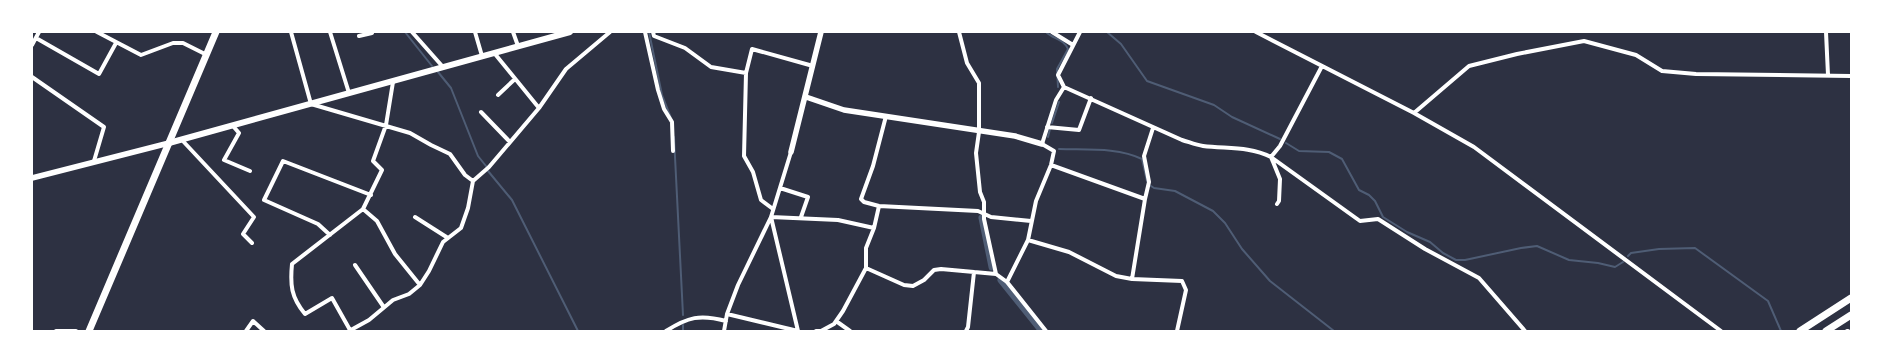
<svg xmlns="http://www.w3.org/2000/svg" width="1883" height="363" font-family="Roboto,sans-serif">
  <rect width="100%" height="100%" fill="#2d3142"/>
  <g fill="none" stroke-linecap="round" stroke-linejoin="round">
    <path stroke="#4f5d75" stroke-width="2" d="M 405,32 L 432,66
      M 649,32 L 662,95 L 673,123
      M 1046,32 C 1053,39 1064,39 1068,49 L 1057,69 L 1058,87
      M 1107,32 L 1121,44 L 1147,81 L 1214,105 L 1232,117 L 1280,139
      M 438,72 L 451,88 L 478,156 L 486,166
      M 1052,123 L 1059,102
      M 674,137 L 683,315
      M 1048,137 L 1050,129
      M 1286,143 L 1299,151 L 1329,152 L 1342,159 L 1359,190 L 1369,195 L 1375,201 L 1383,217 L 1407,232 L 1430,242 L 1443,253 L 1456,260 L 1465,260 L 1521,248 L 1537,246 L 1569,260 L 1598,263 L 1615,267 L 1623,262
      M 1059,149 C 1086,150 1118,147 1142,159 L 1147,181
      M 488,171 L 512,200 L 578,331
      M 1151,186 L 1154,188 L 1175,191 L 1213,211 L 1225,223 L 1242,249 L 1270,281 L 1334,331
      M 1628,256 L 1631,253 L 1659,249 L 1695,248 L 1768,301 L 1781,331
      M 683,331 L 683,325"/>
    <path stroke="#4f5d75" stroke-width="7" d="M 982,218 L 992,267
      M 1001,280 L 1042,331"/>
    <path stroke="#fff" stroke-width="4" d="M 97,32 L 141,55 L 173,43 L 183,43 L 207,55
      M 291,32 L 311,104 L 410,133 L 431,145 L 450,154 L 465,175 L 473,181
      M 330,32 L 349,93
      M 412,32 L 443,67
      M 475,32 L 482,56
      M 513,32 L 518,46
      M 645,32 L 658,90 L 664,109 L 672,122 L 673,151
      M 653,32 L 654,36 L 685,48 L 711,67 L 746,73
      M 959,32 L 967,63 L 979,83 L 979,132 L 976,153 L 980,192 L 984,202 L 984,219 L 996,274
      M 1052,32 L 1073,45
      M 1080,32 L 1058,75 L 1064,87 L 1182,140 C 1189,142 1196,145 1203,146 C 1227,149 1249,146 1271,157 L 1360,221 L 1378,219 L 1425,249 L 1479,278 L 1525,331
      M 1256,32 L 1414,113 L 1474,147 L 1721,331
      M 1826,32 L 1828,75
      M 359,36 L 372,33
      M 36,38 L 99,74 L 116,43
      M 32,45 L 39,32
      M 495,54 L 539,108
      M 32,77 L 104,127 L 94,161
      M 498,95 L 515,79
      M 481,112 L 510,142
      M 1414,113 L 1469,66 L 1517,54 L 1584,41 L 1636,55 L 1662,71 L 1696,74 L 1851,76
      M 886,116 L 873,166 L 861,199 L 864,202 L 879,206 L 978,211 L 991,217 L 1031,221
      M 233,126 L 239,133 L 224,160 L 250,171
      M 1047,127 L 1079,130 L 1091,98
      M 1153,128 L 1144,156 L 1149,182 L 1145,199 L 1132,279 L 1182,281 L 1186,290 L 1177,331
      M 181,139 L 254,217 L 243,234 L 252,243
      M 1271,157 L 1280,146 L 1322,66
      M 1271,157 L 1280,179 L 1279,201 L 1277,204
      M 1051,165 L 1145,199
      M 780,188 L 808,197 L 801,217
      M 363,209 L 377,221 L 395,254 L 420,285
      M 773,209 L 761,200 L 753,172 L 744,156 L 746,73 L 752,49 L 813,66
      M 415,217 L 448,238
      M 771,217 L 798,331
      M 771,217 L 838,220 L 874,228
      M 330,235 L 318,224 L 264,200 L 283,161 L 371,195
      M 1028,240 L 1069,252 L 1116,276 L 1132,279
      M 355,265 L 383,306
      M 866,268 L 904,285 L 913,286 L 924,280 L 934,270 L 941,269 L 996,274 L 1007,282 L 1046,331
      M 1007,282 L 1028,240 L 1036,201 L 1051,165 L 1054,151 L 1042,144 L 1056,100 L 1064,87
      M 727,314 L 798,331
      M 836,321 L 850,331
      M 350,330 L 332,298 L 305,314 C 291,297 290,285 292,264 L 363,209 L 382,170 L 373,161 L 386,125 L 393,82
      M 56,331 L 76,331
      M 246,331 L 253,321 L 264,331
      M 349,331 L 369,320 L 393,300 L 409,294 L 420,285 L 429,271 L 443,242 L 461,228 L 468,208 L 473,181 L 489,167 L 539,108 L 566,69 L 610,32
      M 666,331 C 688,317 700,314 726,321
      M 724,331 L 727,314 L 738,285 L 771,217 L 791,152
      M 816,331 L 821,331 L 834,324 L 843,311 L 866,268 L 866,248 L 874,228 L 879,206
      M 966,331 L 968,327 L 974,272
      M 1847,331 L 1848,331"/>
    <path stroke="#fff" stroke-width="5.5" d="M 806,97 L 844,110 L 1015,136 L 1042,144
      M 791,152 L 821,32
      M 32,178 L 169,143"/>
    <path stroke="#fff" stroke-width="6" d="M 169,143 L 570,32"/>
    <path stroke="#fff" stroke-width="7" d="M 89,331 L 216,32"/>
    <path stroke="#fff" stroke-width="7" d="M 1800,331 L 1851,298
      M 1826,331 L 1851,315"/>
  </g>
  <rect width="1883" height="363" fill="none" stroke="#ffffff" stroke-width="66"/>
</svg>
